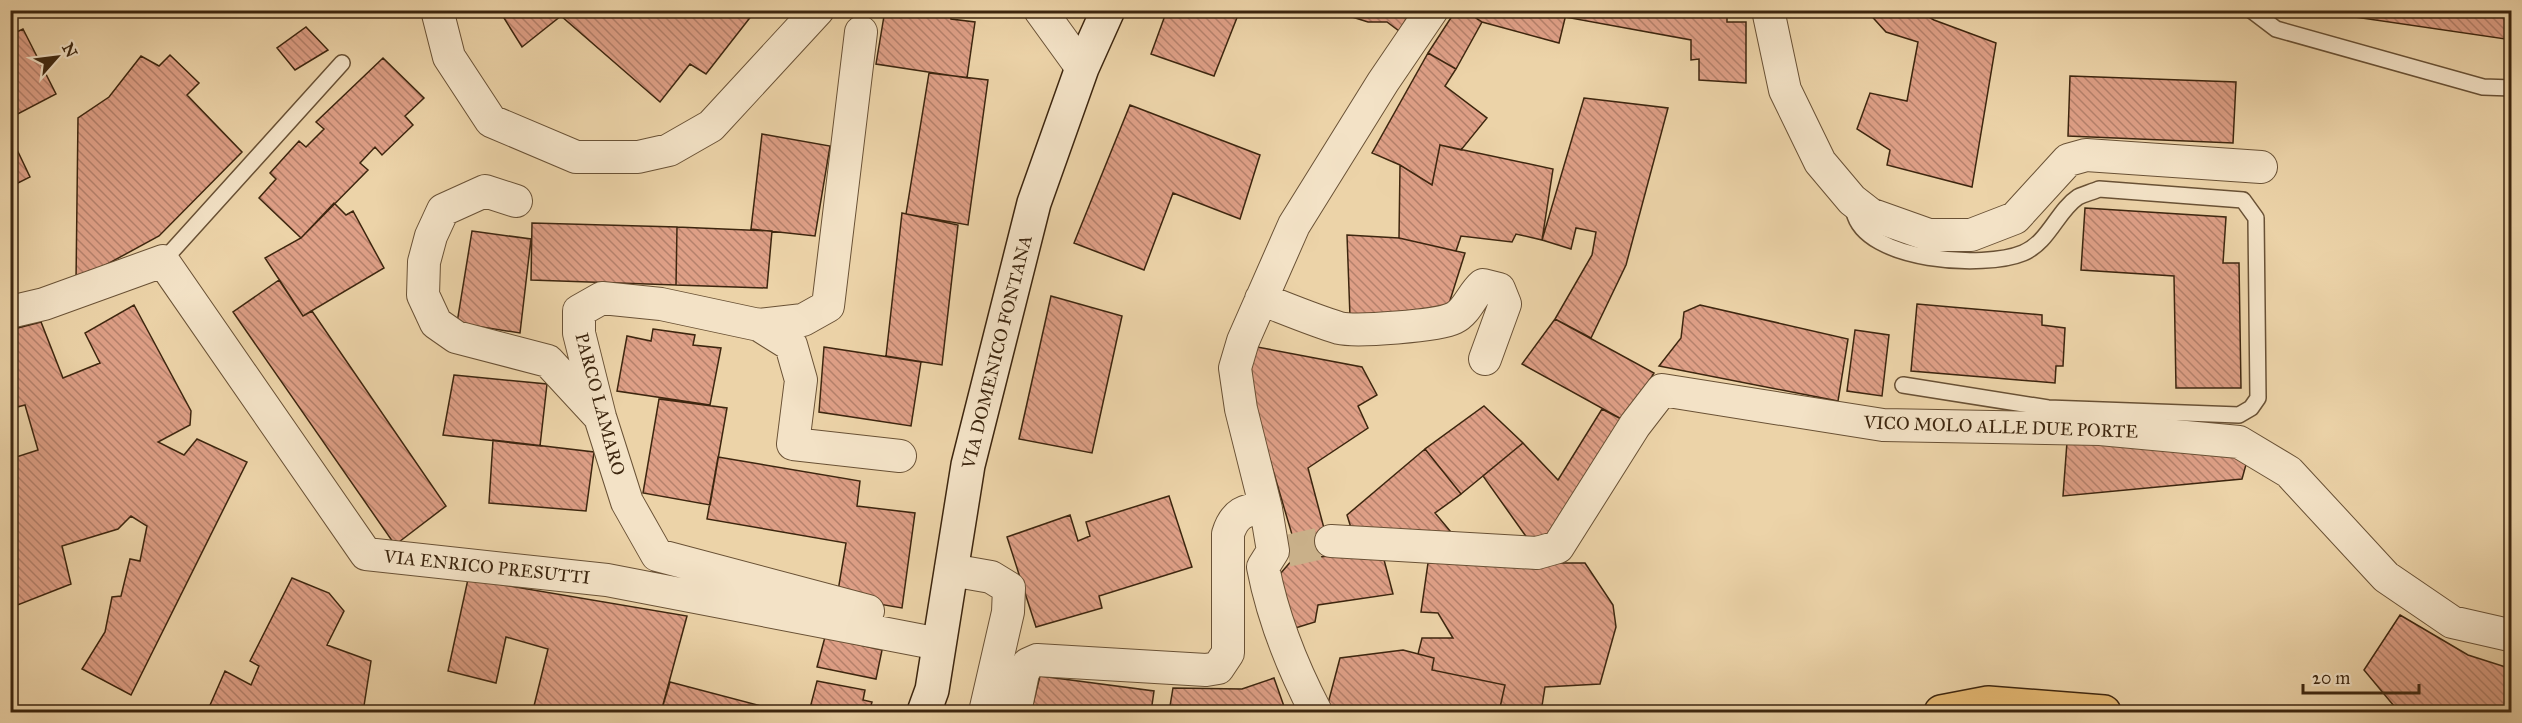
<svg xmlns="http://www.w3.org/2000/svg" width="2522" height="723" font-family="'IM FELL Great Primer',serif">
  <defs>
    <pattern id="building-back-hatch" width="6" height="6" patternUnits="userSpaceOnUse" patternTransform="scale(1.5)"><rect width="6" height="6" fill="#de9f86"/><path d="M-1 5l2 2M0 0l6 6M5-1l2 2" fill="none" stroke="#b5816c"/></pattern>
  </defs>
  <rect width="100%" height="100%" fill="#ecd3a8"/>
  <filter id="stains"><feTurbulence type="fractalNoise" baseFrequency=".00333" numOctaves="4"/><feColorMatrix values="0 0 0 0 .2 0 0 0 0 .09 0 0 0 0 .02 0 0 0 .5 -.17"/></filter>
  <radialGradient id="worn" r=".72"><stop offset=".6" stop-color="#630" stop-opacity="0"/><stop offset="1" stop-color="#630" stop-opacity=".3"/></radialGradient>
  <path fill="url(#building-back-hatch)" stroke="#3d260f" stroke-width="1.5" d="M 499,10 L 756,10 L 706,74 L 690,64 L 660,102 L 561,16 L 522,47 Z
    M 885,10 L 910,14 L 911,10 L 950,10 L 951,19 L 975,22 L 967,78 L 876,64 Z
    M 1167,10 L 1240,10 L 1214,76 L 1151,54 Z
    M 1352,10 L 1412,10 L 1399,31 L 1387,22 L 1368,22 L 1349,16 Z
    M 1456,10 L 1464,10 L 1482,22 L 1456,69 L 1428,53 Z
    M 1464,10 L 1567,10 L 1559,43 L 1482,22 Z
    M 1567,10 L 1727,10 L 1727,22 L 1746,22 L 1746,83 L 1699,80 L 1699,59 L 1691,60 L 1691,40 L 1565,17 Z
    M 1866,10 L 1917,10 L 1934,20 L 1996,43 L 1972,187 L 1887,165 L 1890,150 L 1857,129 L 1870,93 L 1907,101 L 1918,42 L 1886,32 Z
    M 2307,10 L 2512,10 L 2512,40 Z
    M 306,27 L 328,50 L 295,70 L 277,48 Z
    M 23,29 L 56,94 L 10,118 L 10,35 Z
    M 1428,53 L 1456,69 L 1445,86 L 1487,118 L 1461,150 L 1440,145 L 1432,185 L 1400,165 L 1372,153 Z
    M 170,55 L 199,83 L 187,95 L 242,152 L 159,236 L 76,281 L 78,118 L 109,97 L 141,56 L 159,66 Z
    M 383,58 L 424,98 L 405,116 L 413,125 L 382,155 L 375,147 L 360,163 L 368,170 L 301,238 L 259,198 L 276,179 L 270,173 L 299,141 L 306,147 L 324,129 L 316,122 Z
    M 929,73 L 988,80 L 968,225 L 906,214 Z
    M 2070,76 L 2236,82 L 2233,143 L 2068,136 Z
    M 1584,98 L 1668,108 L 1626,265 L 1591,338 L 1555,319 L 1592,255 L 1596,232 L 1576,228 L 1571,249 L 1542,240 Z
    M 1130,105 L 1260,155 L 1240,219 L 1173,193 L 1144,270 L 1074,243 Z
    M 762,134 L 830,146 L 815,236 L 751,229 Z
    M 10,135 L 30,177 L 10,187 Z
    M 1440,145 L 1553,169 L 1542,240 L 1516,234 L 1512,242 L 1461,236 L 1456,251 L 1399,238 L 1400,165 L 1432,185 Z
    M 334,203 L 346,215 L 353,211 L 384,268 L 303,316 L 265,258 L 301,238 Z
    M 2085,208 L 2226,217 L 2223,263 L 2239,263 L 2241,388 L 2176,388 L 2174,276 L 2081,270 Z
    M 902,213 L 958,225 L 942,365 L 886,356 Z
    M 532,223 L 677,227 L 676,285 L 531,280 Z
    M 677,227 L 772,231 L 767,288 L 676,285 Z
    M 472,231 L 531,239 L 520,333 L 457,323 Z
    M 1347,235 L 1399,238 L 1465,253 L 1447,310 L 1350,317 Z
    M 279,280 L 303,316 L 312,311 L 446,506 L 395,545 L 233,312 Z
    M 1051,296 L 1122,316 L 1092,453 L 1019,439 Z
    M 1917,304 L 2042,315 L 2042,325 L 2065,328 L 2063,366 L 2056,366 L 2055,383 L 1911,371 Z
    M 134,305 L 191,411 L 190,425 L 158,442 L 184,455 L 197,439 L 247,462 L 131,695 L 82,669 L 105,632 L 112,597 L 121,596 L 130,559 L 140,561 L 147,526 L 131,516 L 118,529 L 62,546 L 71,584 L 10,608 L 10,459 L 38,450 L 25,405 L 10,409 L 10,330 L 41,322 L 63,378 L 100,363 L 85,333 Z
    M 1700,305 L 1848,339 L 1838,401 L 1659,366 L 1681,338 L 1684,312 Z
    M 1555,319 L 1654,373 L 1625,421 L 1522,364 Z
    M 653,329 L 695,335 L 693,345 L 721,348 L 710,405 L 617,391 L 627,336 L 651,341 Z
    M 1855,330 L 1889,335 L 1882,396 L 1847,391 Z
    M 824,347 L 921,362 L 911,426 L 819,412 Z
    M 1257,347 L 1362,367 L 1377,395 L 1358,406 L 1368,428 L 1308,468 L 1325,532 L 1293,538 L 1247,382 Z
    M 454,375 L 547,384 L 540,446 L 443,435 Z
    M 659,399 L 727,408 L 710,505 L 643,493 Z
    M 1484,406 L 1523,443 L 1461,494 L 1425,449 Z
    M 1602,409 L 1625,421 L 1558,525 L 1544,537 L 1530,542 L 1483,476 L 1523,443 L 1558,480 Z
    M 493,440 L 594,452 L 586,511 L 489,503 Z
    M 2067,442 L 2226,452 L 2247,461 L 2242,479 L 2063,496 Z
    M 1425,449 L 1461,494 L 1435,513 L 1455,537 L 1352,531 L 1347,515 Z
    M 718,457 L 860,481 L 857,506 L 915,513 L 902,608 L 837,597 L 846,543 L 707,519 Z
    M 1169,496 L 1192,567 L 1099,596 L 1102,608 L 1036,627 L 1007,537 L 1070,515 L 1078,541 L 1090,536 L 1086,522 Z
    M 1343,555 L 1383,556 L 1393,594 L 1318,605 L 1315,622 L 1292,629 L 1274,581 L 1293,559 Z
    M 1428,563 L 1585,563 L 1613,605 L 1616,627 L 1600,684 L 1545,687 L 1541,712 L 1499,712 L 1505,685 L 1432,670 L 1434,658 L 1418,654 L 1422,638 L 1453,638 L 1438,613 L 1421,612 Z
    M 292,578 L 329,593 L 344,611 L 327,645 L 371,661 L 363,712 L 207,712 L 225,671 L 251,685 L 259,666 L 250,661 Z
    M 468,579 L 687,616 L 661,712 L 565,712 L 534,706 L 548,649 L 506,637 L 496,683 L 448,671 Z
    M 2400,615 L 2468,655 L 2512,669 L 2512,712 L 2399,712 L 2364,670 Z
    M 825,637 L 882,650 L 876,679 L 817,667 Z
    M 1403,650 L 1434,658 L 1432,670 L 1505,685 L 1499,712 L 1326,711 L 1340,658 Z
    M 1040,676 L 1154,691 L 1151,712 L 1031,712 Z
    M 1274,678 L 1286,712 L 1169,712 L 1173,688 L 1242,689 Z
    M 817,681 L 865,690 L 863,700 L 872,702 L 869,712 L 809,712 Z
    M 670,682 L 784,712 L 661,712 Z"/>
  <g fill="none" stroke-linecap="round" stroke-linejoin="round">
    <path stroke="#c9b089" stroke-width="32" stroke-dasharray="32 16" stroke-linecap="butt" d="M 1287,551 L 1331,541"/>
    <defs>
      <path id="service" d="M 2251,10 L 2276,29 L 2483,87 L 2512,88
        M 1854,212 C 1865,262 1985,269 2023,253 C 2049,242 2057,211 2078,197 C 2084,194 2092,192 2099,189 L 2243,200 L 2256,218 L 2258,398 L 2251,408 L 2239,415 L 2048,408 L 1903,385
        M 163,261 L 342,63"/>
      <path id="minor" d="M 437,10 L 449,57 L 491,121 L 576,157 L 638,157 L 669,150 L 711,126 L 818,10
        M 1040,10 L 1082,68
        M 1768,10 L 1785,90 L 1820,162 L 1852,200 L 1870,214 L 1929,235 L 1971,235 L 2015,218 L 2068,160 L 2086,155 L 2261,167
        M 516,201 L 485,191 L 443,210 L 431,236 L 424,262 L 423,295 L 436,323 L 456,337 L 548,361 L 597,414
        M 1261,299 C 1287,309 1313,320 1339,328 C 1356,332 1438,326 1454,318 C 1467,312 1472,294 1483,285 L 1499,289 L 1505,304 L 1485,359
        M 10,312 L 44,304 L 163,261 L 366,554 L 607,580 L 939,644
        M 759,325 L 803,320 L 828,306 L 861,32
        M 1331,541 L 1537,553 L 1558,547 L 1635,425 L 1662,390 L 1883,425 L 2100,429 L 2239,442 L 2289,472 L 2386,577 L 2452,622 L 2509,635
        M 951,570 L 991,577 L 1009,588 L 1008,612 L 985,712
        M 868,611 L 657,555 L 627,502 L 600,417 L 579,333 L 579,311 L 602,298 L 661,304 L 759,325 L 791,345 L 801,380 L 793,444 L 900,456
        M 1015,712 L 1023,673 L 1028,664 L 1037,660 L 1206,670 L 1218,668 L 1228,653 L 1228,534 C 1234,514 1245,508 1266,509
        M 1316,712 C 1292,666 1273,619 1263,567 L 1273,551 L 1266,509 L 1241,409 L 1235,368 L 1243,341 L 1294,225 L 1383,82 L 1432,10"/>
      <path id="secondary" d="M 924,712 L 932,690 L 968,465 L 1034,203 L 1082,68 L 1108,10"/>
      <path id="motorway" d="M 1941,712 L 1988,703 L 2104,712"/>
    </defs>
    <use href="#service" stroke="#695135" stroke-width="18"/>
    <use href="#minor" stroke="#695135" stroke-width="34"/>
    <use href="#secondary" stroke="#3d260f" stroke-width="36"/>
    <use href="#motorway" stroke="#3d260f" stroke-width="36"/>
    <use href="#service" stroke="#f3e2c6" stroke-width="15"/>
    <use href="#minor" stroke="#f3e2c6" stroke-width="32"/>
    <use href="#secondary" stroke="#f3e2c6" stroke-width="33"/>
    <use href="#motorway" stroke="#e6ba74" stroke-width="33"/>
  </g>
  <g text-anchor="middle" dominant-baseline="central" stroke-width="6" stroke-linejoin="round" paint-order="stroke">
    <g font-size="18" fill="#3d260f" stroke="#f3e2c6">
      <text transform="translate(997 352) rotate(-76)">VIA DOMENICO FONTANA</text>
      <text transform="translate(600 404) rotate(75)">PARCO LAMARO</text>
      <text transform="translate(2001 427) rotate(2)">VICO MOLO ALLE DUE PORTE</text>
      <text transform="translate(487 567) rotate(6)">VIA ENRICO PRESUTTI</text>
    </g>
  </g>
  <rect width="2522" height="723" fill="none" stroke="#ecd3a8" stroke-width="36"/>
  <rect x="12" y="12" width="2498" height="699" fill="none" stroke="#3d260f" stroke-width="3"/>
  <rect x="18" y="18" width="2486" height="687" fill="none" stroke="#3d260f" stroke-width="1.5"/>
  <g transform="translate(57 57) rotate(62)" stroke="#f3e2c6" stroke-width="4.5" paint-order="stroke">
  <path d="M0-4.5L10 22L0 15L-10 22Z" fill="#3d260f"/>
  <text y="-9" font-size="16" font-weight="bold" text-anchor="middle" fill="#3d260f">N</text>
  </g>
  <path d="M2303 684v9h116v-9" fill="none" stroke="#3d260f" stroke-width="3"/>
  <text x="2312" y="684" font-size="18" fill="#3d260f" stroke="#f3e2c6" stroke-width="4.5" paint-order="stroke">20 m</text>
  <rect width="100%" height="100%" filter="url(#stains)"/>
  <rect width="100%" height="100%" fill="url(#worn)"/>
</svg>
